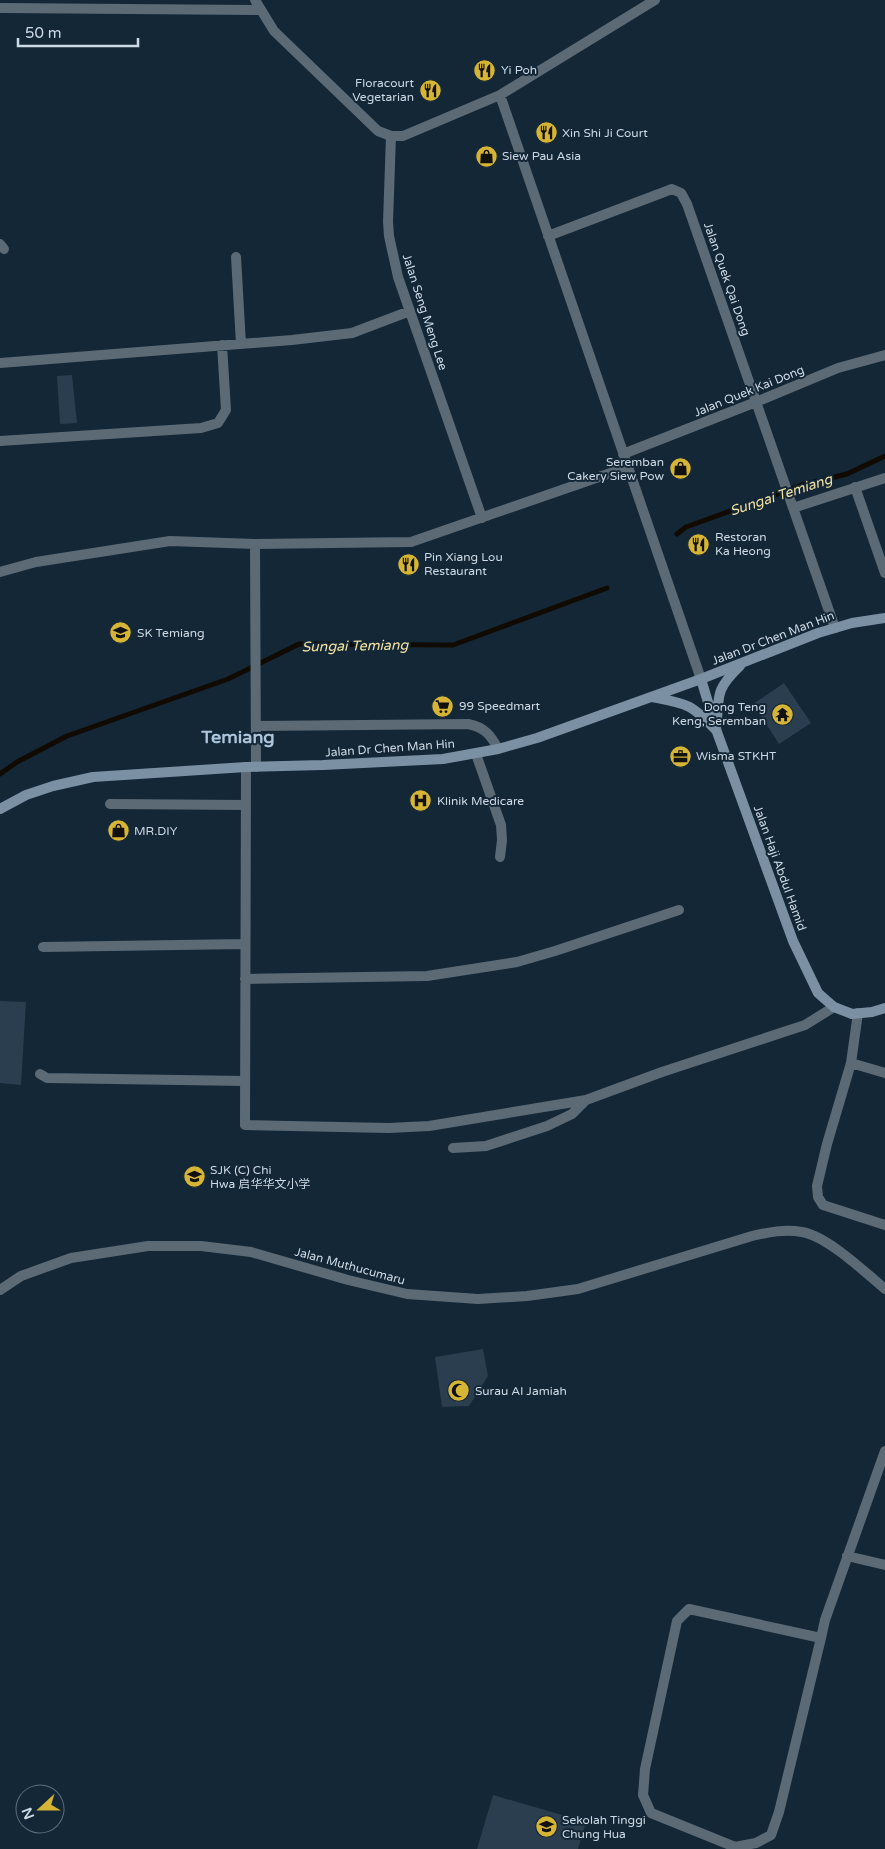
<svg xmlns="http://www.w3.org/2000/svg" width="885" height="1849" font-family="'Varela Round','Noto Sans SC',sans-serif">
  <rect width="100%" height="100%" fill="#132737"/>
  <g fill="none" stroke-linecap="round" stroke-linejoin="round">
    <path stroke="#110a00" stroke-width="5" d="M 677,534 L 686,527 L 802,485 L 847,474 L 885,456
      M 0,774 L 17,762 L 67,736 L 228,679 L 299,644 L 453,645 L 607,588"/>
  </g>
  <path fill="#2a3e50" d="M 72,375 L 77,423 L 60,424 L 57,376 Z
    M 784,683 L 811,723 L 779,744 L 753,704 Z
    M 0,1001 L 26,1002 L 21,1085 L 0,1083 Z
    M 483,1349 L 488,1376 L 469,1406 L 442,1407 L 435,1357 Z
    M 493,1795 L 586,1822 L 578,1849 L 477,1849 Z"/>
  <g fill="none" stroke-linecap="round" stroke-linejoin="round">
    <path stroke="#5c6a75" stroke-width="10" d="M 255,0 L 274,31 L 378,131 L 391,136 L 403,136 L 500,95 L 655,0
      M 0,8 L 259,10
      M 500,95 L 701,679
      M 391,136 L 388,222 L 389,236 L 398,277 L 482,518
      M 548,236 L 672,189 L 681,193 L 687,204 L 835,628
      M 0,244 L 4,249
      M 236,257 L 241,344
      M 0,363 L 292,340 L 352,333 L 410,311
      M 0,441 L 201,428 L 218,423 L 226,410 L 222,345
      M 623,454 L 756,402 L 838,368 L 885,355
      M 855,487 L 885,573
      M 793,508 L 885,478
      M 255,544 L 256,767
      M 0,572 L 36,562 L 170,541 L 255,544 L 411,542 L 628,467
      M 256,726 L 468,724 C 484,727 491,735 498,749
      M 476,754 L 501,825 L 502,840 L 500,857
      M 246,767 L 245,1125 L 389,1128 L 429,1126 L 586,1100 L 662,1072 L 805,1025 L 834,1007
      M 110,804 L 246,805
      M 43,947 L 245,944
      M 245,979 L 427,976 L 517,962 L 555,951 L 679,910
      M 858,1013 L 851,1063 L 827,1144 L 817,1186 L 818,1197 L 823,1205 L 885,1225
      M 851,1063 L 885,1073
      M 40,1074 L 47,1078 L 245,1081
      M 453,1148 L 486,1146 L 547,1126 L 572,1114 L 586,1100
      M 0,1290 L 21,1276 L 71,1258 L 148,1246 L 201,1246 L 251,1252 L 348,1280 L 407,1294 L 478,1299 L 527,1296 L 578,1289 L 752,1236 C 769,1232 785,1229 802,1232 C 827,1236 865,1272 885,1289
      M 847,1556 L 885,1565
      M 821,1638 L 689,1609 L 677,1621 L 645,1769 L 643,1795 L 651,1813 L 735,1847 L 756,1843 L 771,1835 L 779,1812 L 821,1638 L 825,1620 L 885,1451"/>
    <path stroke="#7b90a3" stroke-width="10" d="M 701,679 L 717,732 L 793,941 L 818,993 L 834,1007 L 852,1014 L 872,1012 L 885,1008
      M 652,697 C 687,704 690,703 715,729
      M 717,721 C 718,692 719,686 740,666
      M 0,809 L 26,795 L 53,786 L 93,777 L 246,767 L 323,765 L 443,759 L 498,749 L 537,738 L 701,679 L 818,633 L 852,623 L 885,618"/>
  </g>
  <defs>
    <symbol id="restaurant-disc" viewBox="-11 -11 22 22"><circle r="9.5" fill="#d6b534" stroke="#132737"/><path d="M-5-6h1v4h1v-4h1v4h1v-4h1v5L-1.5 .5V6h-2V.5L-5-1ZM5-6V6H3V1.5H1.5Q1.5-4 5-6Z" fill="#111"/></symbol>
    <symbol id="shop-disc" viewBox="-11 -11 22 22"><circle r="9.5" fill="#d6b534" stroke="#132737"/><path d="M-5-2.5h2.3a2.7 3.5 0 0 1 5.4 0H5L5.5 6h-11ZM-1.5-2.5h3a1.5 2.3 0 0 0-3 0Z" fill="#111"/></symbol>
    <symbol id="school-disc" viewBox="-11 -11 22 22"><circle r="9.5" fill="#d6b534" stroke="#132737"/><path d="M0-5L7-2L0 1L-7-2ZM-4 1L0 2.5L4 1V4Q0 6-4 4Z" fill="#111"/></symbol>
    <symbol id="supermarket-disc" viewBox="-11 -11 22 22"><circle r="9.5" fill="#d6b534" stroke="#132737"/><path d="M-6-5.5h2.5l.6 2H6L4.5 2H-2.5L-4.4-4H-6ZM-1.5 3.2a1.3 1.3 0 1 0 .1 0ZM3 3.2a1.3 1.3 0 1 0 .1 0Z" fill="#111"/></symbol>
    <symbol id="temple-disc" viewBox="-11 -11 22 22"><circle r="9.5" fill="#d6b534" stroke="#132737"/><path d="M0-6L5-2H3V0L6.5 2.5H4V6H1.5V3h-3V6H-4V2.5H-6.5L-3 0V-2H-5Z" fill="#111"/></symbol>
    <symbol id="office-disc" viewBox="-11 -11 22 22"><circle r="9.5" fill="#d6b534" stroke="#132737"/><path d="M-6-3h4V-5.5h4V-3h4V5H-6ZM-1-4.5V-3h2v-1.5ZM-6 0V1H6V0Z" fill="#111"/></symbol>
    <symbol id="hospital-disc" viewBox="-11 -11 22 22"><circle r="9.5" fill="#d6b534" stroke="#132737"/><path d="M-5-5h3v3.5h4V-5h3V5h-3V1.5h-4V5h-3Z" fill="#111"/></symbol>
    <symbol id="mosque-disc" viewBox="-11 -11 22 22"><circle r="9.5" fill="#d6b534" stroke="#132737"/><path d="M3.5-4.9A6 6 0 1 0 3.5 4.9A5 5 0 1 1 3.5-4.9Z" fill="#111"/></symbol>
  </defs>
  <g fill-rule="evenodd">
    <use href="#restaurant-disc" x="472" y="58" width="25" height="25"/>
    <use href="#restaurant-disc" x="418" y="78" width="25" height="25"/>
    <use href="#restaurant-disc" x="534" y="120" width="25" height="25"/>
    <use href="#shop-disc" x="474" y="144" width="25" height="25"/>
    <use href="#shop-disc" x="668" y="456" width="25" height="25"/>
    <use href="#restaurant-disc" x="686" y="532" width="25" height="25"/>
    <use href="#restaurant-disc" x="396" y="552" width="25" height="25"/>
    <use href="#school-disc" x="108" y="620" width="25" height="25"/>
    <use href="#supermarket-disc" x="430" y="694" width="25" height="25"/>
    <use href="#temple-disc" x="770" y="702" width="25" height="25"/>
    <use href="#office-disc" x="668" y="744" width="25" height="25"/>
    <use href="#hospital-disc" x="408" y="788" width="25" height="25"/>
    <use href="#shop-disc" x="106" y="818" width="25" height="25"/>
    <use href="#school-disc" x="182" y="1164" width="25" height="25"/>
    <use href="#mosque-disc" x="446" y="1378" width="25" height="25"/>
    <use href="#school-disc" x="534" y="1814" width="25" height="25"/>
  </g>
  <g text-anchor="middle" dominant-baseline="central" stroke-width="4" stroke-linejoin="round" paint-order="stroke">
    <g font-size="12" fill="#cdd9e4" stroke="#132737" text-anchor="start">
      <text x="501" y="70">Yi Poh</text>
      <text x="414" y="83" text-anchor="end">Floracourt<tspan x="414" dy="14">Vegetarian</tspan></text>
      <text x="562" y="133">Xin Shi Ji Court</text>
      <text x="502" y="156">Siew Pau Asia</text>
      <text x="664" y="462" text-anchor="end">Seremban<tspan x="664" dy="14">Cakery Siew Pow</tspan></text>
      <text x="715" y="537">Restoran<tspan x="715" dy="14">Ka Heong</tspan></text>
      <text x="424" y="557">Pin Xiang Lou<tspan x="424" dy="14">Restaurant</tspan></text>
      <text x="137" y="633">SK Temiang</text>
      <text x="459" y="706">99 Speedmart</text>
      <text x="766" y="707" text-anchor="end">Dong Teng<tspan x="766" dy="14">Keng, Seremban</tspan></text>
      <text x="696" y="756">Wisma STKHT</text>
      <text x="437" y="801">Klinik Medicare</text>
      <text x="134" y="831">MR.DIY</text>
      <text x="210" y="1170">SJK (C) Chi<tspan x="210" dy="14">Hwa 启华华文小学</tspan></text>
      <text x="475" y="1391">Surau Al Jamiah</text>
      <text x="562" y="1820">Sekolah Tinggi<tspan x="562" dy="14">Chung Hua</tspan></text>
    </g>
    <g font-size="12" fill="#cdd9e4" stroke="#132737">
      <text transform="translate(727 279) rotate(71)">Jalan Quek Qai Dong</text>
      <text transform="translate(425 312) rotate(72)">Jalan Seng Meng Lee</text>
      <text transform="translate(749 391) rotate(-22)">Jalan Quek Kai Dong</text>
      <text transform="translate(773 638) rotate(-21)">Jalan Dr Chen Man Hin</text>
      <text transform="translate(390 748) rotate(-4)">Jalan Dr Chen Man Hin</text>
      <text transform="translate(780 868) rotate(70)">Jalan Haji Abdul Hamid</text>
      <text transform="translate(350 1266) rotate(15)">Jalan Muthucumaru</text>
    </g>
    <g font-size="14" font-style="italic" fill="#f4e2a1" stroke="#132737">
      <text transform="translate(781 495) rotate(-18)">Sungai Temiang</text>
      <text transform="translate(355 646) rotate(-1)">Sungai Temiang</text>
    </g>
    <g font-size="18" font-weight="bold" fill="#adc5db" stroke="#132737">
      <text x="238" y="737">Temiang</text>
    </g>
  </g>
  <g transform="translate(40 1809) rotate(249)"><circle r="24" fill="#132737" stroke="#5d6e7c"/>
  <path d="M0-4L9 19L0 12L-9 19Z" fill="#d6b534"/>
  <text y="-8" font-size="14" font-weight="bold" text-anchor="middle" fill="#cdd9e4">N</text>
  </g>
  <path d="M18 38v8h120v-8" fill="none" stroke="#cdd9e4" stroke-width="2.5"/>
  <text x="25" y="38" font-size="15" fill="#cdd9e4" stroke="#132737" stroke-width="4" paint-order="stroke">50 m</text>
</svg>
